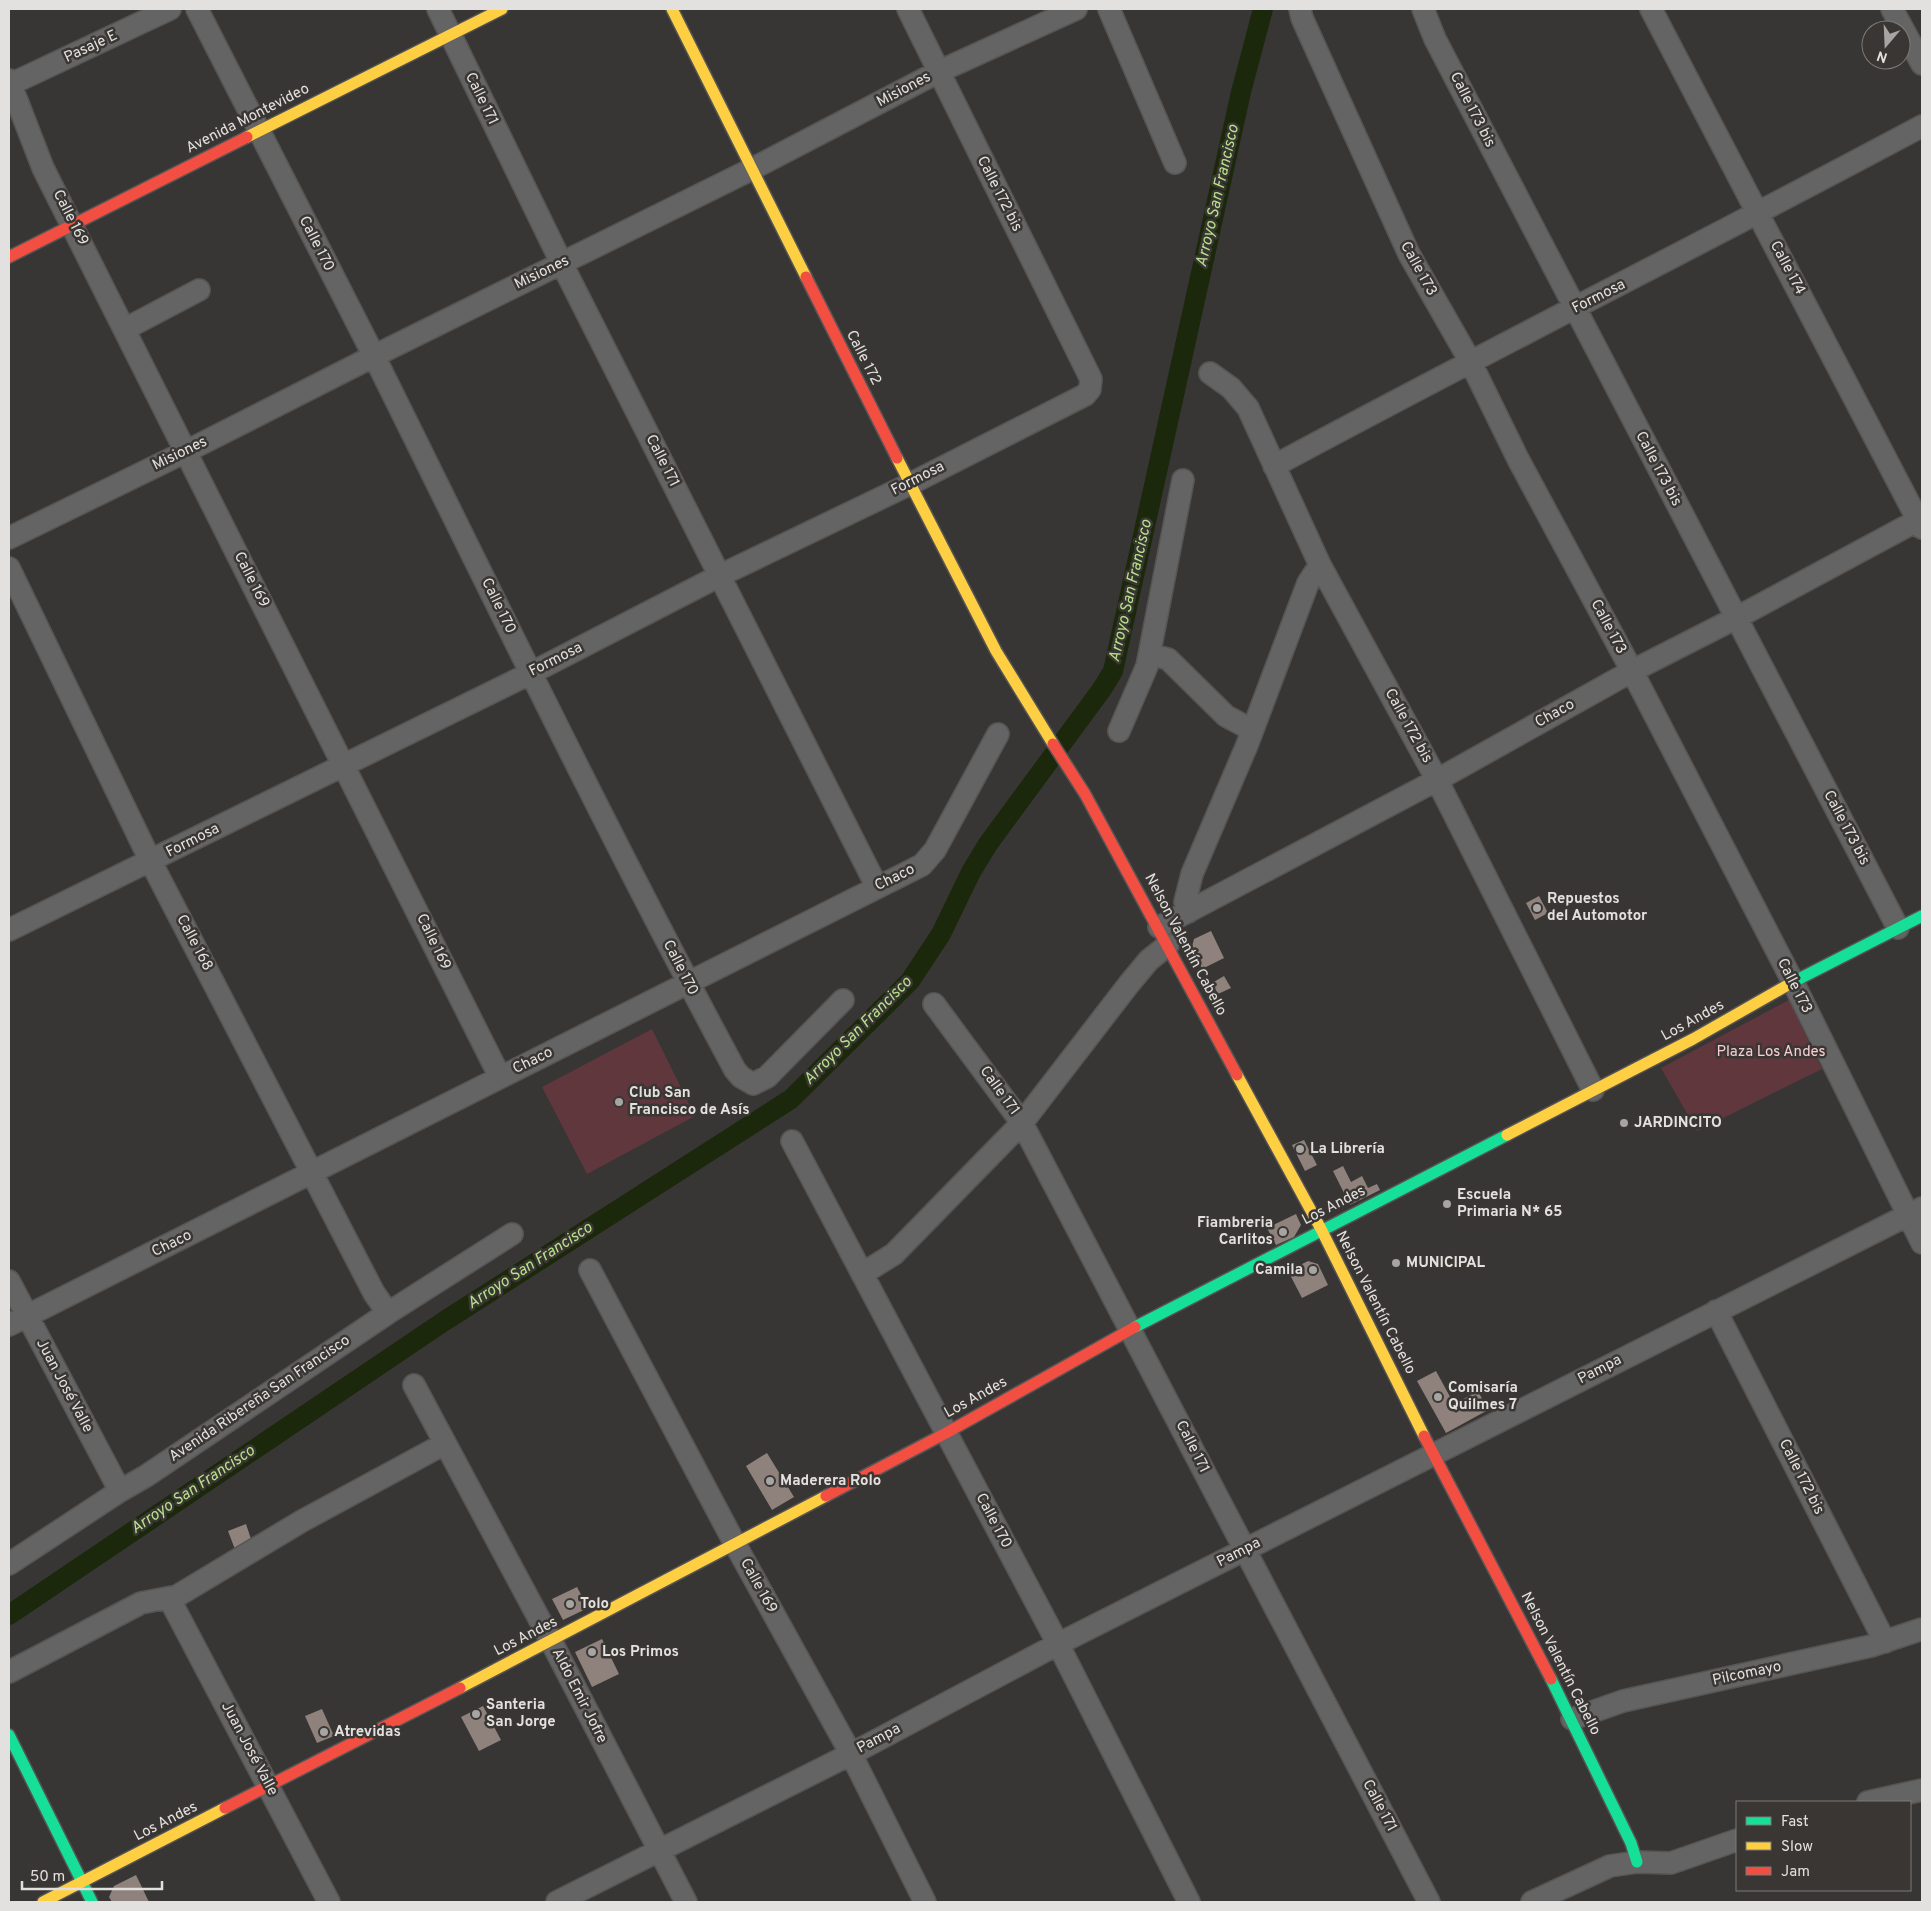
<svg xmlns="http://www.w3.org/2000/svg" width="1931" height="1911" font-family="Overpass,sans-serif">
  <rect width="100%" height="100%" fill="#383634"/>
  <path fill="#5f373d" d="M 1789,1000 L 1822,1069 L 1697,1131 L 1661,1068 Z
    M 652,1029 L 695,1116 L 587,1174 L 542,1087 Z"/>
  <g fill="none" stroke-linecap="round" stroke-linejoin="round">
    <path stroke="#1c280b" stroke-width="20" d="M 9,1615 L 443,1322 L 791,1099 L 910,981 L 941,934 L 971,872 L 988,844 L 1102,689 L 1113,671 L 1241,92 L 1263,9"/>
  </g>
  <path fill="#8f817b" d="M 1539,896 L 1548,913 L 1535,920 L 1526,903 Z
    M 1211,931 L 1224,958 L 1202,969 L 1192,947 L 1194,939 Z
    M 1224,976 L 1231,988 L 1218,994 L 1212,983 Z
    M 1304,1140 L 1317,1165 L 1305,1171 L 1292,1145 Z
    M 1343,1166 L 1351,1182 L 1362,1176 L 1368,1188 L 1377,1184 L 1380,1190 L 1350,1205 L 1333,1171 Z
    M 1296,1214 L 1301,1225 L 1294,1237 L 1276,1245 L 1267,1228 Z
    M 1308,1261 L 1318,1264 L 1328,1285 L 1302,1298 L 1288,1271 Z
    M 1436,1371 L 1454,1404 L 1478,1391 L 1488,1410 L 1446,1433 L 1417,1381 Z
    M 767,1453 L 794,1497 L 772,1510 L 746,1466 Z
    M 246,1524 L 253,1545 L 236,1552 L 228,1531 Z
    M 577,1587 L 588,1608 L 563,1620 L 552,1599 Z
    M 602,1639 L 619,1674 L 592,1687 L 575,1652 Z
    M 483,1706 L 501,1740 L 479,1751 L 461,1717 Z
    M 322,1709 L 334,1736 L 317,1743 L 305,1716 Z
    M 136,1875 L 149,1902 L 112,1902 L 109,1897 L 114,1886 Z"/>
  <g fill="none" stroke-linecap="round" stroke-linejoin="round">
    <defs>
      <path id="street" d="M 197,9 C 256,126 317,242 376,360 C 494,598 609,836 735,1070 L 741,1077 L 753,1084 L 767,1077 L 843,1000
        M 438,9 L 562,264 L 877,887
        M 1109,9 L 1175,163
        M 1300,9 L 1302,18 L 1409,254 L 1470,361 L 1518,459 L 1632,671 L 1793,982 L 1922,1243
        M 1423,9 L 1435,39 L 1898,928
        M 1651,9 L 1922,528
        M 1892,9 L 1922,64
        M 9,80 L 43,168 L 500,1077
        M 11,84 L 170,9
        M 125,329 L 199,290
        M 1210,373 L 1231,388 L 1248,408 L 1320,565 L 1437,780 L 1593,1090
        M 1274,466 C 1489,350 1707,241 1922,126
        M 9,538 L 185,452 L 374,356 L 752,169 L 938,72 L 1076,9
        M 9,568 L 151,862 L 374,1293 L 388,1313
        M 1150,654 L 1168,659 L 1226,716 L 1252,730
        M 1119,731 L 1147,666 L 1183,480
        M 1188,912 L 1185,902 L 1192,874 L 1247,745 L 1308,583 L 1320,565
        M 1159,927 L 1437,780 L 1632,671 L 1736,618 L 1922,518
        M 9,930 L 531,673 L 719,576 L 910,484 L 1085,395 L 1090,389 L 1091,379 L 908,9
        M 934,1004 L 1022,1123 L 1429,1902
        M 792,1141 L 1058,1644 L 1189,1902
        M 590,1270 L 735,1544 L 851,1754 L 925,1902
        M 862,1274 L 894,1254 L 1022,1123 L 1129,984 L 1149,960 L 1168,945
        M 9,1281 L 120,1491
        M 1716,1311 L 1885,1642
        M 9,1325 L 922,865 L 935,850 L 998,734
        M 414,1385 L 551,1641 L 686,1902
        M 9,1564 L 120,1491 L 146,1476 L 388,1313 L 512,1234
        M 169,1598 L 329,1902
        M 9,1672 L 141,1603 L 177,1596 L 302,1521 L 444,1444
        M 1572,1719 L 1623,1701 L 1871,1646 L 1922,1629
        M 1868,1802 L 1922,1790
        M 557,1902 L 851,1754 L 1058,1644 L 1922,1208
        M 1532,1902 L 1610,1866 L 1637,1862 L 1671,1863 L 1737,1840"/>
      <path id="fast" d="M 1793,982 L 1922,916
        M 1135,1327 L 1507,1135
        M 1551,1679 L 1631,1843 L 1637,1862
        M 9,1735 L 92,1902"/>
      <path id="slow" d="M 672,9 L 806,277
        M 247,137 L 502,9
        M 897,458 L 996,651 L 1053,744
        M 1237,1075 L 1321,1229 L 1424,1436
        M 1507,1135 L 1693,1039 L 1793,982
        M 460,1688 L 826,1496
        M 43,1902 L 225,1808"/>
      <path id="jam" d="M 9,257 L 247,137
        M 806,277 L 897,458
        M 1053,744 L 1085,794 L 1237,1075
        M 1424,1436 L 1551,1679
        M 826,1496 L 946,1433 L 1135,1327
        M 225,1808 L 460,1688"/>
    </defs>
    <use href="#street" stroke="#565554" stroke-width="24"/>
    <use href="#fast" stroke="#565554" stroke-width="14"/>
    <use href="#slow" stroke="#565554" stroke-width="14"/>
    <use href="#jam" stroke="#565554" stroke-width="14"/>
    <use href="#street" stroke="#646464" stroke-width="21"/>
    <use href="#fast" stroke="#16e098" stroke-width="11"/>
    <use href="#slow" stroke="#ffcf43" stroke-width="11"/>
    <use href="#jam" stroke="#f24e42" stroke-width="11"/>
  </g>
  <g fill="#a7a5a3" stroke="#393633" stroke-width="2">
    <circle cx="1537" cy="908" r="5"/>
    <circle cx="619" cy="1102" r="5"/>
    <circle cx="1624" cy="1123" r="5"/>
    <circle cx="1300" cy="1149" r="5"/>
    <circle cx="1447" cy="1204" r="5"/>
    <circle cx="1283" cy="1232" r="5"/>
    <circle cx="1396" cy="1263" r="5"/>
    <circle cx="1313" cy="1270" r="5"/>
    <circle cx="1438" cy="1397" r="5"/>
    <circle cx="770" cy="1481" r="5"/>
    <circle cx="570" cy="1604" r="5"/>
    <circle cx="592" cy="1652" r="5"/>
    <circle cx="476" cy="1714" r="5"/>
    <circle cx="324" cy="1732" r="5"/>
  </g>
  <g text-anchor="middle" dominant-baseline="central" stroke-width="5" stroke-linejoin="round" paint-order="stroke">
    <g font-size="15" fill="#e3e1df" stroke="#393633">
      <text transform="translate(91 47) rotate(-25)">Pasaje E</text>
      <text transform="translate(904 90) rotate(-28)">Misiones</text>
      <text transform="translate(481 99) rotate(64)">Calle 171</text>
      <text transform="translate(1472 110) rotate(63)">Calle 173 bis</text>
      <text transform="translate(248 119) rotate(-27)">Avenida Montevideo</text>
      <text transform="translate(999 194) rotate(63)">Calle 172 bis</text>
      <text transform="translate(70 218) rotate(63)">Calle 169</text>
      <text transform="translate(316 244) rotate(63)">Calle 170</text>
      <text transform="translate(1787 268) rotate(62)">Calle 174</text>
      <text transform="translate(1418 269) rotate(61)">Calle 173</text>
      <text transform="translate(542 273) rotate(-26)">Misiones</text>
      <text transform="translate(1599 297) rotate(-27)">Formosa</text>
      <text transform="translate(863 358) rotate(63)">Calle 172</text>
      <text transform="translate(180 454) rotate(-26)">Misiones</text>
      <text transform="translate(662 461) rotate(63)">Calle 171</text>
      <text transform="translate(1658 469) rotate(62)">Calle 173 bis</text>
      <text transform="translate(918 479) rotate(-27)">Formosa</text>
      <text transform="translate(251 580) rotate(63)">Calle 169</text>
      <text transform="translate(498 606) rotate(64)">Calle 170</text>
      <text transform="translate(1608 627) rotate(62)">Calle 173</text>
      <text transform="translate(556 660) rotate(-27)">Formosa</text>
      <text transform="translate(1555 714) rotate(-29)">Chaco</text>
      <text transform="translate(1408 726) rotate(61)">Calle 172 bis</text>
      <text transform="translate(1846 828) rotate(62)">Calle 173 bis</text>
      <text transform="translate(193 841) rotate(-27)">Formosa</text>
      <text transform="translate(895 878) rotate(-26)">Chaco</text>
      <text transform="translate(433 942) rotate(64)">Calle 169</text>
      <text transform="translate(194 943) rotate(62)">Calle 168</text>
      <text transform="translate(1185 945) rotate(62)">Nelson Valentín Cabello</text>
      <text transform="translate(680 968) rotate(63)">Calle 170</text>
      <text transform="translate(1794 986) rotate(63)">Calle 173</text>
      <text transform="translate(1693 1021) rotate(-29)">Los Andes</text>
      <text transform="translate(533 1061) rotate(-26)">Chaco</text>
      <text transform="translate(999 1091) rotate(54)">Calle 171</text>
      <text transform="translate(1334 1206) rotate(-27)">Los Andes</text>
      <text transform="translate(172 1244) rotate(-26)">Chaco</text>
      <text transform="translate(1375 1303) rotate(63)">Nelson Valentín Cabello</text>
      <text transform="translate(1600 1370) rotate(-27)">Pampa</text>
      <text transform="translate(64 1386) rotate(62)">Juan José Valle</text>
      <text transform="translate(976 1398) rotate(-29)">Los Andes</text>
      <text transform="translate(260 1399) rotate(-34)">Avenida Ribereña San Francisco</text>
      <text transform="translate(1192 1447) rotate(63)">Calle 171</text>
      <text transform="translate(1801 1477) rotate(63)">Calle 172 bis</text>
      <text transform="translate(993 1521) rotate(62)">Calle 170</text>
      <text transform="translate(1239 1553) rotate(-27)">Pampa</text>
      <text transform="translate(758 1586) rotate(61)">Calle 169</text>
      <text transform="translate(526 1637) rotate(-27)">Los Andes</text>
      <text transform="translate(1560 1664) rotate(63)">Nelson Valentín Cabello</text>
      <text transform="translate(1747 1674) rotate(-12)">Pilcomayo</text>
      <text transform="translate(579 1696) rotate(63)">Aldo Emir Jofre</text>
      <text transform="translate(879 1739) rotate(-28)">Pampa</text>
      <text transform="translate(249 1749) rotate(62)">Juan José Valle</text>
      <text transform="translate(1379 1806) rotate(62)">Calle 171</text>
      <text transform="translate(166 1822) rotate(-27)">Los Andes</text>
    </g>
    <g font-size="15" font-weight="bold" fill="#e3e1df" stroke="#393633" text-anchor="start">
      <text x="1547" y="899">Repuestos<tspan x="1547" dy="17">del Automotor</tspan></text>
      <text x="629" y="1093">Club San<tspan x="629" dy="17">Francisco de Asís</tspan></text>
      <text x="1634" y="1123">JARDINCITO</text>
      <text x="1310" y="1149">La Librería</text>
      <text x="1457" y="1195">Escuela<tspan x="1457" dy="17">Primaria N* 65</tspan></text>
      <text x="1273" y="1223" text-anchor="end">Fiambreria<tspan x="1273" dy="17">Carlitos</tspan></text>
      <text x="1406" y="1263">MUNICIPAL</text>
      <text x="1303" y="1270" text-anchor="end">Camila</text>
      <text x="1448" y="1388">Comisaría<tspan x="1448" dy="17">Quilmes 7</tspan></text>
      <text x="780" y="1481">Maderera Rolo</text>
      <text x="580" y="1604">Tolo</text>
      <text x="602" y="1652">Los Primos</text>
      <text x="486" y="1705">Santeria<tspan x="486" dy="17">San Jorge</tspan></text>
      <text x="334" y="1732">Atrevidas</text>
    </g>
    <g font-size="15" fill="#f9ced3" stroke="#393633">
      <text x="1771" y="1052">Plaza Los Andes</text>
    </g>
    <g font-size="16" font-style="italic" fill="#b8e28a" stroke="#393633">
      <text transform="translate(1218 196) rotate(-77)">Arroyo San Francisco</text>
      <text transform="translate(1131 591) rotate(-77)">Arroyo San Francisco</text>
      <text transform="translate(858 1031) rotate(-45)">Arroyo San Francisco</text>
      <text transform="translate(530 1266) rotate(-33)">Arroyo San Francisco</text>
      <text transform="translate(193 1490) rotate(-34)">Arroyo San Francisco</text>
    </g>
  </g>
  <rect width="1931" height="1911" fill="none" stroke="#e3e1df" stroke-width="20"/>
  <rect x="1736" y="1801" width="175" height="90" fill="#393633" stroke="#7d7a78"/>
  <rect x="1746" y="1817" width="25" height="8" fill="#16e098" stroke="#7d7a78"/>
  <text x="1781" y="1826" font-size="15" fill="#e3e1df">Fast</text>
  <rect x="1746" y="1842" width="25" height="8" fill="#ffcf43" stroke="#7d7a78"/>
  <text x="1781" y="1851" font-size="15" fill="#e3e1df">Slow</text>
  <rect x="1746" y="1867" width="25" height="8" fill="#f24e42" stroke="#7d7a78"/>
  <text x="1781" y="1876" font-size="15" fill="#e3e1df">Jam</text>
  <g transform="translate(1886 45) rotate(199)"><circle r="24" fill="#393633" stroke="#7d7a78"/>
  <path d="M0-4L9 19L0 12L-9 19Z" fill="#a7a5a3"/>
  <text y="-8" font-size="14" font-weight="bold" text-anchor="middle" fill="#e3e1df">N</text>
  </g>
  <path d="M22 1881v8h140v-8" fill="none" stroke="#e3e1df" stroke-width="2.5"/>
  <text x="30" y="1881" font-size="15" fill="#e3e1df" stroke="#393633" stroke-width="4" paint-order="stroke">50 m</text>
</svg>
